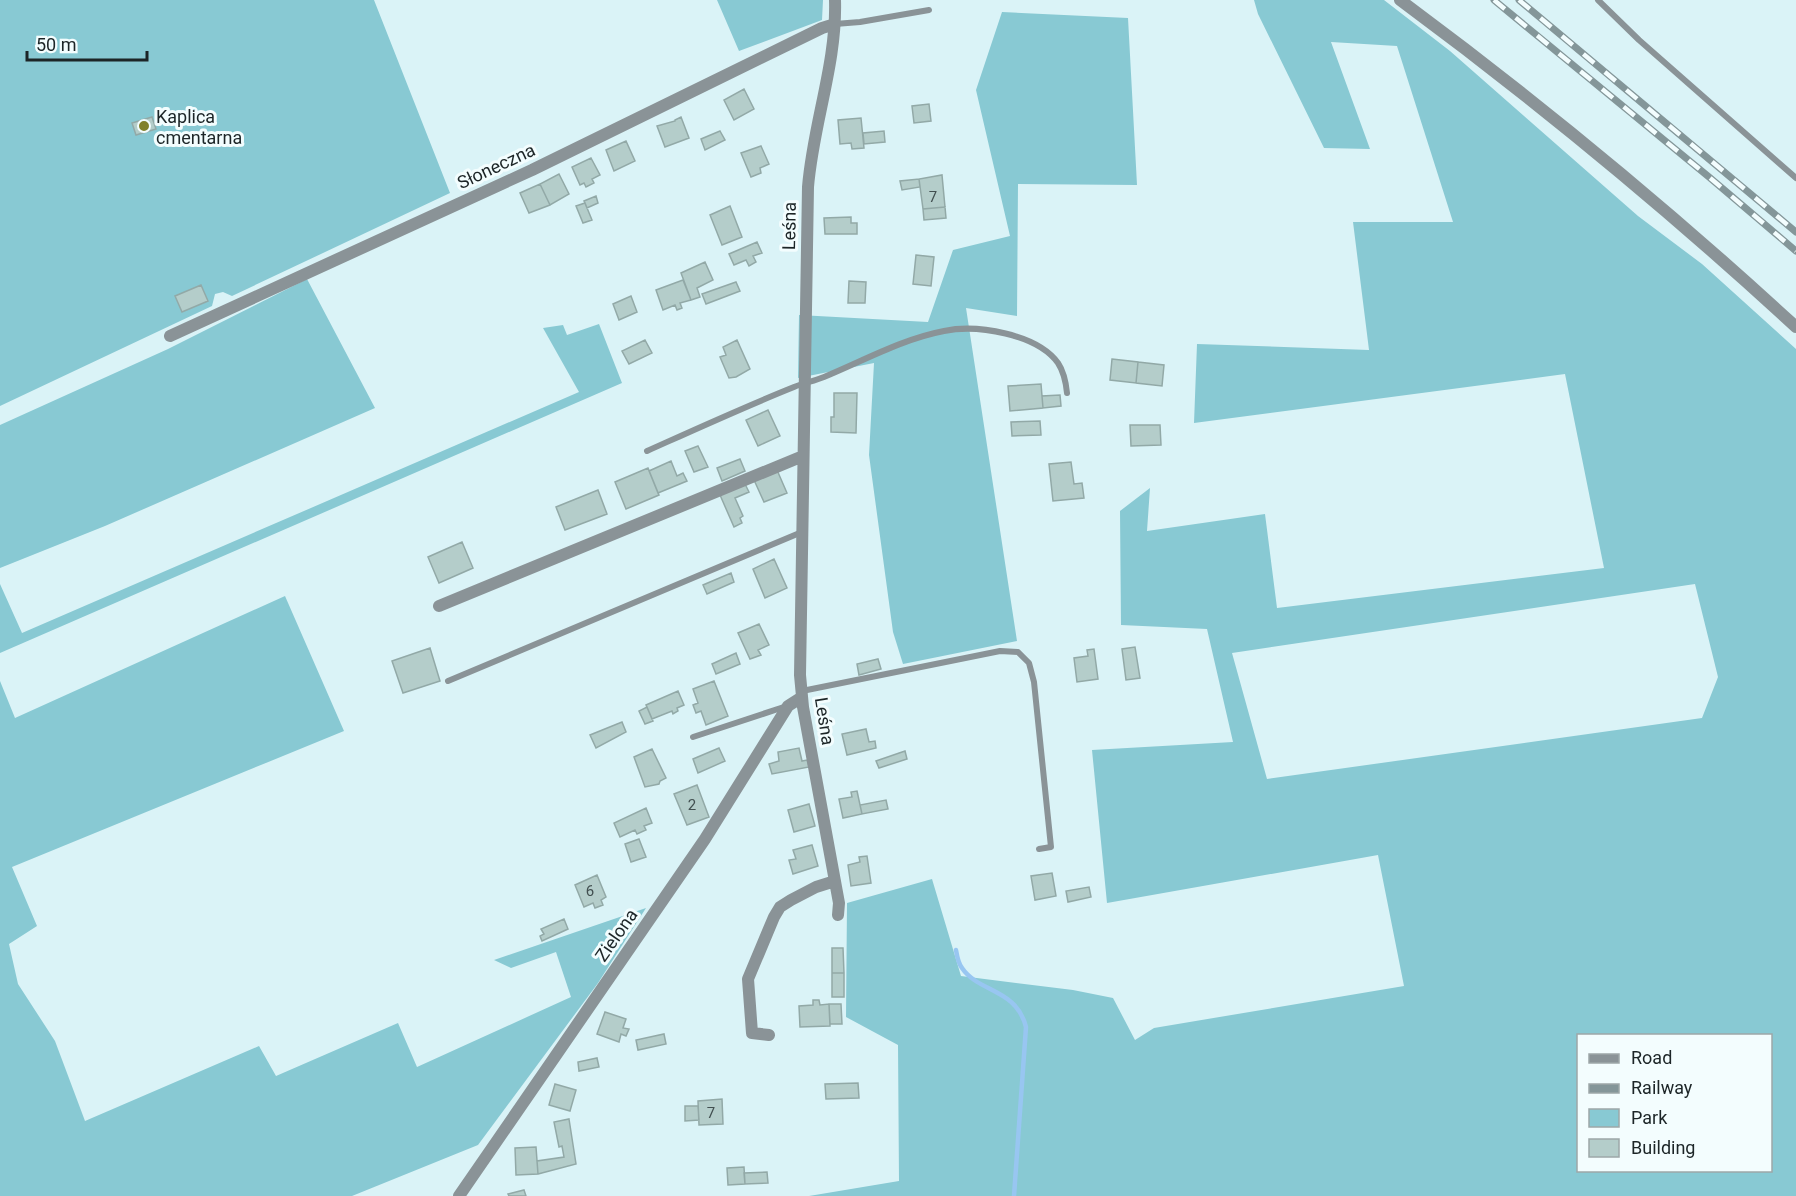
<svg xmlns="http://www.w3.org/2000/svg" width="1796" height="1196" font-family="Roboto,sans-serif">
  <rect width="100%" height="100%" fill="#daf3f7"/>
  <path fill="#88c9d3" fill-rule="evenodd" d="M 0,0 L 374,0 L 450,193 L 232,296 L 223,292 L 215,294 L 212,306 L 0,406 Z
    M 717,0 L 823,0 L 822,20 L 739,51 Z
    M 1254,0 L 1384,0 L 1450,51 L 1638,216 L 1702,264 L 1796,349 L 1796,1196 L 809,1196 L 899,1181 L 898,1045 L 846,1017 L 847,903 L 932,879 L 961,976 L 1073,990 L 1113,998 L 1135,1040 L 1154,1028 L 1404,986 L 1378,855 L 1107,903 L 1092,750 L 1233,742 L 1207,629 L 1121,625 L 1120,511 L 1150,488 L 1147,531 L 1265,514 L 1277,608 L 1604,568 L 1565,374 L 1194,423 L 1197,344 L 1369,350 L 1353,222 L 1453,222 L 1397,46 L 1331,42 L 1370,149 L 1324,148 L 1258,14 ZM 1695,584 L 1718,677 L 1702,718 L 1267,779 L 1232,653 ZM 1578,1036 L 1770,1036 L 1770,1170 L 1578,1170 Z
    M 1002,12 L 1128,18 L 1137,185 L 1018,184 L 1017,316 L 966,308 L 1017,641 L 903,664 L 893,632 L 869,455 L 874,363 L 798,378 L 799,315 L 928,322 L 953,250 L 1010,236 L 976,90 Z
    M 307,279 L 375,408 L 105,526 L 0,568 L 0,425 L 168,349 Z
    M 599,324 L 622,383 L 0,653 L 0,584 L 22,633 L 579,392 L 543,328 L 563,325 L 567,335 Z
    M 285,596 L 344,731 L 12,867 L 37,926 L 9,944 L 18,984 L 55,1041 L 85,1121 L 259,1046 L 276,1076 L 398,1023 L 417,1067 L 571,997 L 556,952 L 511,968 L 494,960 L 646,908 L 598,983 L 478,1145 L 352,1196 L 0,1196 L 0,681 L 15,718 Z"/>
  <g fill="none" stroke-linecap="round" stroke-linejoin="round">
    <path stroke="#98c6f1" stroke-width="4.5" d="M 956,950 C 957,956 958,963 962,968 C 979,993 1016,988 1026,1027 L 1014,1196"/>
  </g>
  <path fill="#b4cdca" stroke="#92a9a7" stroke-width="1.5" d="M 744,89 L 754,109 L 734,120 L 724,100 Z
    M 929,104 L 931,121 L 914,123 L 912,106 Z
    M 152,117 L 156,129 L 136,135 L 132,123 Z
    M 681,117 L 689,138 L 665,147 L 657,126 L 675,121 L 675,120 Z
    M 861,118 L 864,148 L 852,149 L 851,143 L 840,144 L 838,120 Z
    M 720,131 L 725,140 L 705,150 L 701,139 Z
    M 884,131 L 885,142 L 864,144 L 863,133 Z
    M 626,141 L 635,161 L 614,171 L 606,150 Z
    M 761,146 L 769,164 L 760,168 L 761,173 L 751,177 L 741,153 Z
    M 591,158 L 600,175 L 592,179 L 594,183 L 586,187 L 584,183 L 580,185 L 572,167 Z
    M 559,174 L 569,194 L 550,205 L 540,184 Z
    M 942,175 L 945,207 L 923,209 L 919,179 Z
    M 919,179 L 920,187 L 902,190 L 900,181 Z
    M 540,184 L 550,205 L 529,213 L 520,193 Z
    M 596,196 L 598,203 L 587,208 L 584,201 Z
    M 585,203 L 592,220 L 583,223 L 576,206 Z
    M 730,206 L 742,237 L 722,245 L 710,215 Z
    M 945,207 L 946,218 L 924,220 L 923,209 Z
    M 851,217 L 851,223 L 857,223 L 857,234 L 825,234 L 824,218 Z
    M 757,242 L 762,253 L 753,256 L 756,262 L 749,266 L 746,260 L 734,265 L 729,254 Z
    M 916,255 L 934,257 L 931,286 L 913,284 Z
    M 705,262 L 713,280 L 697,288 L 700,297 L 691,300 L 681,273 Z
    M 683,280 L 691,300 L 680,303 L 682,308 L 677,310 L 675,305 L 663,310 L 656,290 Z
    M 849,281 L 866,282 L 865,303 L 848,303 Z
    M 736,282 L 740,291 L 706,304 L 702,294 Z
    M 201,285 L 208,301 L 182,312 L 175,296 Z
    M 631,296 L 637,312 L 619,320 L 613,304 Z
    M 645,340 L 652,353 L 629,364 L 622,351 Z
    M 737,340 L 750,369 L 736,377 L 729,378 L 720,357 L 726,355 L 723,347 Z
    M 1112,359 L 1138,362 L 1136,383 L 1110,380 Z
    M 1138,362 L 1164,365 L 1162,386 L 1136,383 Z
    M 1041,384 L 1043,408 L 1010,411 L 1008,386 Z
    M 834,393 L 857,393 L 856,433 L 831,432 L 831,417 L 834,417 Z
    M 1060,395 L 1061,406 L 1043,408 L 1042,396 Z
    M 768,410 L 780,436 L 758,446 L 746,420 Z
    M 1040,421 L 1041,435 L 1012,436 L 1011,422 Z
    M 1130,425 L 1160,425 L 1161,445 L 1131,446 Z
    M 698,446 L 708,467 L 694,472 L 685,451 Z
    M 740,459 L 745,471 L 722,481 L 717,468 Z
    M 671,461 L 677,476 L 683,473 L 687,481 L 658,493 L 649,471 Z
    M 1071,462 L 1074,484 L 1082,483 L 1084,498 L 1053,501 L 1049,464 Z
    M 648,468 L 659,495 L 626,509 L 615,482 Z
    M 777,470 L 787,493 L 764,502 L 754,480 Z
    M 745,484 L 749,492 L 735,498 L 743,516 L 740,518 L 742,523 L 734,527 L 720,495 Z
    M 598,490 L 607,514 L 565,530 L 556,507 Z
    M 462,542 L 473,568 L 439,583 L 428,557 Z
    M 774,559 L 787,588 L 765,598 L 753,569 Z
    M 731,573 L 734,582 L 707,594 L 703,585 Z
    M 759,624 L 769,645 L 758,650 L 761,655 L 750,659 L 738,633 Z
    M 1135,647 L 1140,678 L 1126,680 L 1122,649 Z
    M 430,648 L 440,681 L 403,693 L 392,661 Z
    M 1094,649 L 1098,679 L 1077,682 L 1074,658 L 1088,656 L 1087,650 Z
    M 736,653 L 740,664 L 716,674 L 712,664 Z
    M 878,659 L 881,669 L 859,675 L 857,664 Z
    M 714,681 L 728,716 L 706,725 L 701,711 L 696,713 L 693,705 L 698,703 L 693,689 Z
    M 678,691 L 684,705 L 677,708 L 678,711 L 673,714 L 672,711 L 652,719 L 646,705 Z
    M 647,707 L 653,721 L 645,724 L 639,711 Z
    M 622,722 L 626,732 L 596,748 L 590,735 Z
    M 866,729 L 869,742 L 875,741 L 876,748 L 847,755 L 842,734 Z
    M 719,748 L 725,761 L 698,773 L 693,759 Z
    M 799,748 L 802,761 L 807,760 L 809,767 L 772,774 L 769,764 L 779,761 L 778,752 Z
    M 652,749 L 666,778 L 660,781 L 659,784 L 645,787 L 634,757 Z
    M 905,751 L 907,759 L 879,768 L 876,761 Z
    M 697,785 L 709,817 L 687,825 L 674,794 Z
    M 857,791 L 862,814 L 843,818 L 839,799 L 852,797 L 851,792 Z
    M 886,800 L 888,809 L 862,814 L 860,805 Z
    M 809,804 L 815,826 L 794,832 L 788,810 Z
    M 646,808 L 652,823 L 644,826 L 646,830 L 637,834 L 635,830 L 620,837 L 614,823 Z
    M 639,839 L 646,857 L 631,862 L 625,844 Z
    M 812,845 L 818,866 L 793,874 L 789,860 L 796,859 L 793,850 Z
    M 867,856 L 871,883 L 851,886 L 848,865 L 860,862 L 859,857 Z
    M 1052,873 L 1056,896 L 1035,900 L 1031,876 Z
    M 597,875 L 606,897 L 601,900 L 603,905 L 595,908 L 593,903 L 584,907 L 575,885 Z
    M 1089,887 L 1091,897 L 1068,902 L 1066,891 Z
    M 564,919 L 568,929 L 542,941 L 540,936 L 544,934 L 541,929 Z
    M 832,948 L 843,948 L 844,973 L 832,973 Z
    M 832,973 L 844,973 L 844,997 L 832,997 Z
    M 813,1000 L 819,1000 L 820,1005 L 829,1004 L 830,1026 L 800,1027 L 799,1006 L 813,1005 Z
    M 829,1004 L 841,1004 L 842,1024 L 830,1024 Z
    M 605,1012 L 626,1019 L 623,1028 L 629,1029 L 626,1036 L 621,1034 L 619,1042 L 597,1034 Z
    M 664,1034 L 666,1044 L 638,1050 L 636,1040 Z
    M 597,1058 L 599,1067 L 579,1071 L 578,1062 Z
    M 858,1083 L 859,1098 L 826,1099 L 825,1084 Z
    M 555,1084 L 576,1090 L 570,1111 L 549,1105 Z
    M 722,1099 L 723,1124 L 699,1125 L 698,1101 Z
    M 685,1106 L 698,1106 L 699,1120 L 685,1121 Z
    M 569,1119 L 576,1164 L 538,1174 L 537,1161 L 564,1157 L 562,1146 L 559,1147 L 554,1122 Z
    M 536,1147 L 538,1174 L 516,1175 L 515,1148 Z
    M 744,1167 L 745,1184 L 728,1185 L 727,1168 Z
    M 767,1172 L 768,1183 L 745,1184 L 744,1173 Z
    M 524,1190 L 526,1196 L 509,1196 L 508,1194 Z"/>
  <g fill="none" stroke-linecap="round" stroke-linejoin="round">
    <path stroke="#8a9397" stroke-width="6" d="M 1598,0 L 1639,40 L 1796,178
      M 835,24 L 860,22 L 929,10
      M 647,451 C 696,429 744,407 794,387 C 804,383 814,381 824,377 C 863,361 902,339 944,331 C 977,324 1037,334 1058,363 C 1064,372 1066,383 1067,393
      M 448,681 L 802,532
      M 802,691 L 1000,651 L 1018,652 L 1029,663 L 1034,682 L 1051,847 L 1039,849
      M 693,737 L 787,706"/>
    <path stroke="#8a9397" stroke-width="12" d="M 835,0 C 837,63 813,124 808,187 L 800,675 L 803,707 L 839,903 L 838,915
      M 1400,0 C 1538,102 1670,211 1796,327
      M 170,336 L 532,170 L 822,28 L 835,24
      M 439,606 L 803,456
      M 769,1035 L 752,1033 L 748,979 L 774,917 L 780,907 L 791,900 L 816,887 L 835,881
      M 459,1196 L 705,839 L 788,706 L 802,697"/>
    <defs>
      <path id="rail" d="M 1494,0 L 1709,177 L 1796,251
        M 1519,0 L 1796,232"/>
    </defs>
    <use href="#rail" stroke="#849699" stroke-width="7"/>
    <use href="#rail" stroke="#f3fdfe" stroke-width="4.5" stroke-dasharray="14" stroke-linecap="butt"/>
  </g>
  <circle fill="#80812a" stroke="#f3fdfe" stroke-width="2" cx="144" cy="126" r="6"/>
  <g text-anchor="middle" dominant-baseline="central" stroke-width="6" stroke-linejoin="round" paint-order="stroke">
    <g font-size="15" fill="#424f50">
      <text x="933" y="197">7</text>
      <text x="692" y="805">2</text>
      <text x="590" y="891">6</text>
      <text x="711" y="1113">7</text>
    </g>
    <g font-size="18" fill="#1c2527" stroke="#f3fdfe" text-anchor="start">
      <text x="156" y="116">Kaplica<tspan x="156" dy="21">cmentarna</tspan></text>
    </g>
    <g font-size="18" fill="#1c2527" stroke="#f3fdfe">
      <text transform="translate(496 166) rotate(-25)">Słoneczna</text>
      <text transform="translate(789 226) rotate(-89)">Leśna</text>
      <text transform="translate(825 721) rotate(81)">Leśna</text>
      <text transform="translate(616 935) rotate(-55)">Zielona</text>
    </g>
  </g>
  <rect x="1577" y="1034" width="195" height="138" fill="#f3fdfe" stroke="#9da7a8" stroke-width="1.5"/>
  <rect x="1589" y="1054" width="30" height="9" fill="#8a9397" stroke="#9da7a8" stroke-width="1.5"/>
  <text x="1631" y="1064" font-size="18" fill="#1c2527">Road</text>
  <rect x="1589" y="1084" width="30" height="9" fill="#849699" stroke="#9da7a8" stroke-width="1.5"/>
  <text x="1631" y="1094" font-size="18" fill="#1c2527">Railway</text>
  <rect x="1589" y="1109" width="30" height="18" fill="#88c9d3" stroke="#9da7a8" stroke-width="1.5"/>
  <text x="1631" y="1124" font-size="18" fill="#1c2527">Park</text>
  <rect x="1589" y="1139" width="30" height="18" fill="#b4cdca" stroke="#9da7a8" stroke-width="1.5"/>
  <text x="1631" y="1154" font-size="18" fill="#1c2527">Building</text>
  <path d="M27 51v9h120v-9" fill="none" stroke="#1c2527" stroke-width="3"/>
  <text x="36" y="51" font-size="18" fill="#1c2527" stroke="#f3fdfe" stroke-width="4.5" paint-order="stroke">50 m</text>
</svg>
